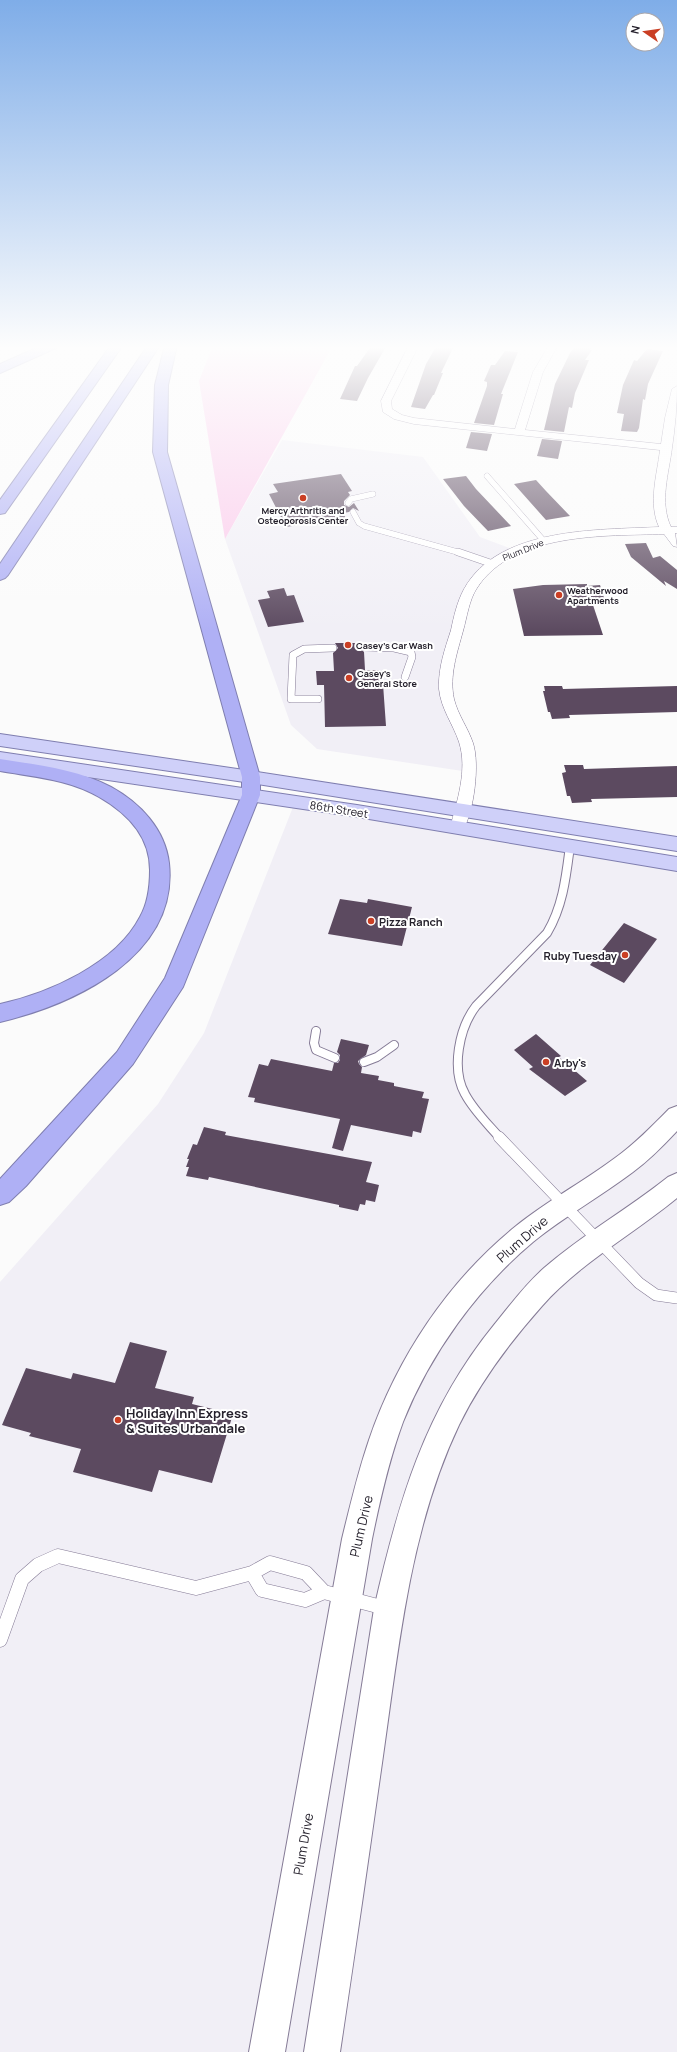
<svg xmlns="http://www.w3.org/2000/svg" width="677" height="2052" font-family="Manrope,sans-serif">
  <rect width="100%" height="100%" fill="#fbfbfb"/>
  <path fill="#f1eff6" d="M 282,440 L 423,457 L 480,537 L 517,551 L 473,584 L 447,668 L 469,772 L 317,749 L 291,725 L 225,539 Z
    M 295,802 L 677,864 L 677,2052 L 0,2052 L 0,1282 L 158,1104 L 204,1033 Z"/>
  <path fill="#fbcaeb" d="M 213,345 L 333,345 L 225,539 L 199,381 Z"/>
  <path fill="#5c4a60" d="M 372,345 L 387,345 L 368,378 L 357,401 L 340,399 L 355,366 L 357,366 Z
    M 437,345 L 453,345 L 452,347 L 453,348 L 441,373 L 443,373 L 434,395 L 433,395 L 425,409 L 411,407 L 426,364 Z
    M 576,345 L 592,347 L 590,350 L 592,350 L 585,360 L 589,360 L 575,393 L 572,408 L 569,407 L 564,432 L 544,430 L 555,384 L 570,353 Z
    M 647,349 L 663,351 L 648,384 L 645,400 L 643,399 L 639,428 L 637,432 L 621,431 L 624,414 L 617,413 L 623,385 L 634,360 L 637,361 Z
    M 505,351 L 518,352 L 501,394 L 503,394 L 494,425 L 474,423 L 487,386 L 487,382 L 484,381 L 491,365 L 495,365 Z
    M 471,432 L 492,434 L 487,451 L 466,448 Z
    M 542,439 L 562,441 L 558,459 L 537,456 Z
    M 341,474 L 352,491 L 348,492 L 350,495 L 344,501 L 344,505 L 349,507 L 354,503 L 359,511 L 353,508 L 349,512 L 343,513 L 347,520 L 313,525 L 311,523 L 286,527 L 269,494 L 278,492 L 273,484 Z
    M 466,476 L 476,489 L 511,526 L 488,531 L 464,506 L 443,479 Z
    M 536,480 L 546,491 L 570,516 L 546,520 L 514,484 Z
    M 646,543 L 653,558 L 660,556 L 677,570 L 677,589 L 664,581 L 666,586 L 631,557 L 625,544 Z
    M 587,584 L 587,586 L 600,585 L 605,601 L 592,602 L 603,635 L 524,636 L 513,589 L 543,585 Z
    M 284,588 L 287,596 L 294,595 L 304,622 L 268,627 L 258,600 L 270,598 L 267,591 Z
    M 335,643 L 362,643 L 359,647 L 364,652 L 365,670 L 382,670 L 386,726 L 325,727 L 324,685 L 317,685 L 316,671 L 334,671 L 333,653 L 338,648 Z
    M 544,686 L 562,686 L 563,689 L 677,686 L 677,712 L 569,715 L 570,718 L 552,719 L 550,712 L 548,712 L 543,691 L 545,691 Z
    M 564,765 L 583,765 L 584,769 L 677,766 L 677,797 L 591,799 L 592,802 L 572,803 L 570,796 L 567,796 L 562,773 L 566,772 Z
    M 340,899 L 367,903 L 368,899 L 412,907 L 402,946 L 328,934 Z
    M 624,923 L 657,939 L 624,983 L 590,965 Z
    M 536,1034 L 561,1056 L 559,1057 L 587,1081 L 565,1096 L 529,1069 L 533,1067 L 514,1050 Z
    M 341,1039 L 369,1045 L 366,1055 L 358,1061 L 359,1064 L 362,1067 L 361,1073 L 379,1076 L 378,1080 L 394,1083 L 394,1086 L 424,1092 L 422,1098 L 429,1099 L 421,1133 L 413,1131 L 412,1137 L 351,1125 L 343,1151 L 332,1148 L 340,1119 L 254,1102 L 255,1098 L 248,1097 L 259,1064 L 268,1066 L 271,1059 L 332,1071 L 334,1063 L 338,1063 L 340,1060 L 340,1055 L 337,1052 Z
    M 204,1127 L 226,1132 L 225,1135 L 372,1162 L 366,1182 L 379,1185 L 375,1202 L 366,1200 L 365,1205 L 360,1204 L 358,1211 L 339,1207 L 339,1205 L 209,1177 L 208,1180 L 186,1176 L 189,1167 L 186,1167 L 189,1159 L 187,1159 L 193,1144 L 197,1145 Z
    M 130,1342 L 167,1351 L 155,1388 L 194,1397 L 192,1404 L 233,1414 L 212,1483 L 159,1470 L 152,1492 L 73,1472 L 81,1449 L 29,1436 L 31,1433 L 2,1425 L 26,1368 L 71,1379 L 73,1373 L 115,1383 Z"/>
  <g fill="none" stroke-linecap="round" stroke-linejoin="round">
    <defs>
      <path id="lane-far4" d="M 487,476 L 544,541
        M 348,503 L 351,499 L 373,494
        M 353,512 L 359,523 L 364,526 L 461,553"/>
      <path id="lane-far3" d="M 458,552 L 493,564
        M 364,647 L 394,648 L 411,652 L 412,657 L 405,677
        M 318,699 L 291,699 L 293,655 L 304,649 L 333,648"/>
      <path id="lane-far2" d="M 316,1031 L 314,1043 L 316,1050 L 335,1058
        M 364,1062 L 377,1057 L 394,1045
        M 500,1138 C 488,1124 474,1111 465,1094 C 451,1069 459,1028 476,1006 L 547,933 C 563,906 566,877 570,846"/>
      <path id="lane-far1" d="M 499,1137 L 639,1283 L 656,1295 L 677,1298"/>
      <path id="lane" d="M 252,1573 L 262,1590 L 305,1600 L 324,1592
        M 0,1640 L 22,1579 L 38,1565 L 58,1556 L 196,1588 L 252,1573 L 270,1563 L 306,1573 L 324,1592 L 385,1608"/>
      <path id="street" d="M 409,345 L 419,345 L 391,401 L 392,409 L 402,415 L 414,418 L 515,429 L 533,372 L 549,345 L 558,345 L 543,372 L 525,430 L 661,444 L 665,418 L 672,389 L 677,386 C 677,407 675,428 672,448 C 669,473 659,502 671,527 L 677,527 L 677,533 L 675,533 L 677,547 L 673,546 L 664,534 C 606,536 513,532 477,588 C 469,600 467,617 463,631 C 457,653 449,676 454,699 C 458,715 468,728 473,743 C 480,764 474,813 462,832 L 457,833 L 452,832 L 450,828 C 457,801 468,770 459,742 C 453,724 441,709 439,689 C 438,668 445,649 451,630 C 454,616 457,602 464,589 C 498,527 598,530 659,527 C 648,503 657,475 660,450 L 414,424 L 394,419 L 383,412 L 381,401 Z"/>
      <path id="secondary" d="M 677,1106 L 677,1131 C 663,1146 649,1160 633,1172 C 600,1197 565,1216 533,1242 C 477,1289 430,1354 403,1422 C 389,1460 380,1500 372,1539 L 285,2052 L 249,2052 L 342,1539 C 350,1506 358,1472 369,1440 C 397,1358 448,1281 516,1226 C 547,1201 583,1182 615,1158 C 635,1144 652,1126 669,1109 Z
        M 677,1173 L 677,1198 C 632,1235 580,1263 542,1306 C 510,1342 480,1382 459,1425 C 410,1528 399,1645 383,1756 C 369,1855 355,1953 340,2052 L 304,2052 L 374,1609 C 398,1503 424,1411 494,1325 C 510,1305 525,1285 544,1268 C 583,1234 628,1209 668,1177 Z"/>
      <path id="primary" d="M 0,734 L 251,771 L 677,837 L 677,851 L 251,783 L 0,746 Z
        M 0,752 L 357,805 L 677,857 L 677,871 L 357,817 L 0,764 Z"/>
      <path id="highway" d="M 43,345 L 58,345 L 56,348 L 0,373 L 0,364 Z
        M 111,345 L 123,345 L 5,513 L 0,514 L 0,500 Z
        M 148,345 L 160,345 L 8,575 L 5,578 L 0,580 L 0,564 Z
        M 165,345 L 177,345 L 168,385 L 167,452 L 260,777 L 260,795 L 183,987 L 133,1064 L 26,1186 L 9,1202 L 0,1205 L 0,1179 L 117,1052 L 165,978 L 242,795 L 242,777 L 153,452 L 155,385 Z
        M 0,759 C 37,765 77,769 111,787 C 140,803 165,829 169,863 C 179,956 75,1004 0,1022 L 0,1004 C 49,993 116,964 140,917 C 148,903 150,886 150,870 C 150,836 127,813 99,797 C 69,779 33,777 0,771 Z"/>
    </defs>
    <use href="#lane-far4" stroke="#857b96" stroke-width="6"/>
    <use href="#lane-far3" stroke="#857b96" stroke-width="8"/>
    <use href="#lane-far2" stroke="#857b96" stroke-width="10"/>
    <use href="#lane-far1" stroke="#857b96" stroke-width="12"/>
    <use href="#lane" stroke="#857b96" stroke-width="15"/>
    <use href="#street" stroke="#857b96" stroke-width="1"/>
    <use href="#secondary" stroke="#857b96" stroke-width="2"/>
    <use href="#primary" stroke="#7f7eaf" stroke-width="2"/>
    <use href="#highway" stroke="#7f7eaf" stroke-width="2"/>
    <use href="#lane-far4" stroke="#fff" stroke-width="5.5"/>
    <use href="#lane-far3" stroke="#fff" stroke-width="7"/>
    <use href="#lane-far2" stroke="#fff" stroke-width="8"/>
    <use href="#lane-far1" stroke="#fff" stroke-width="11"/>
    <use href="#lane" stroke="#fff" stroke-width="14"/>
    <use href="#street" fill="#fff" fill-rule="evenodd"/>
    <use href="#secondary" fill="#fff" fill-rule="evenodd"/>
    <use href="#primary" fill="#cfd0f9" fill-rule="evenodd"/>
    <use href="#highway" fill="#afb0f5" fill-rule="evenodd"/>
  </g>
  <linearGradient id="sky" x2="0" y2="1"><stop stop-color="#7fade8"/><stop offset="0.55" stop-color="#fdfdfd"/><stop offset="1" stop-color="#fdfdfd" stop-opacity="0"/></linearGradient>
  <rect width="677" height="632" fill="url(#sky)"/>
  <g fill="#ca3f24" stroke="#fff" stroke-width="1.5">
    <circle cx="303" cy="498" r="4"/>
    <circle cx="559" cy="595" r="4"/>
    <circle cx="348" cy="645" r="4"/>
    <circle cx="349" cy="678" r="4"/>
    <circle cx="371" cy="921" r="4"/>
    <circle cx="625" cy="955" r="4"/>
    <circle cx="546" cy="1062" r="4"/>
    <circle cx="118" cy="1420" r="4"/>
  </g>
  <g text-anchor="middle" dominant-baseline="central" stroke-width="4" stroke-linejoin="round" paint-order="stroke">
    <g font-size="9" font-weight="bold" fill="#25212c" stroke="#fff" text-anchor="start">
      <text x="303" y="510" text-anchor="middle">Mercy Arthritis and<tspan x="303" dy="10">Osteoporosis Center</tspan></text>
      <text x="567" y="590">Weatherwood<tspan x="567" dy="10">Apartments</tspan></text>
      <text x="356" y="645">Casey's Car Wash</text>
      <text x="357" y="673">Casey's<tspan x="357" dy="10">General Store</tspan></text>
    </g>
    <g font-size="9" fill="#25212c" stroke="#fff">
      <text transform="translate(523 550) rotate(-22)">Plum Drive</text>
    </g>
    <g font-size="11" fill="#25212c" stroke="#fff">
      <text transform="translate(339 809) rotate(9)">86th Street</text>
    </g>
    <g font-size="11" font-weight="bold" fill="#25212c" stroke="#fff" text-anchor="start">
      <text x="379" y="921">Pizza Ranch</text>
      <text x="617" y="955" text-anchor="end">Ruby Tuesday</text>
      <text x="554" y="1062">Arby's</text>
    </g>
    <g font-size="13" fill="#25212c" stroke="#fff">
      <text transform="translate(522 1239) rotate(-41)">Plum Drive</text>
      <text transform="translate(361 1526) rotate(-77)">Plum Drive</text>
      <text transform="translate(303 1844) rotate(-80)">Plum Drive</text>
    </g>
    <g font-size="13" font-weight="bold" fill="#25212c" stroke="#fff" text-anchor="start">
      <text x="126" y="1413">Holiday Inn Express<tspan x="126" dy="15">&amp; Suites Urbandale</tspan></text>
    </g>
  </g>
  <g transform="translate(645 32) rotate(283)"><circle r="19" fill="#ffffff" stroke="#a8a6ab"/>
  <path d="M0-3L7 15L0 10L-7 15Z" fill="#ca3f24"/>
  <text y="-6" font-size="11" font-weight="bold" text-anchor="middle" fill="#25212c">N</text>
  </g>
</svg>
